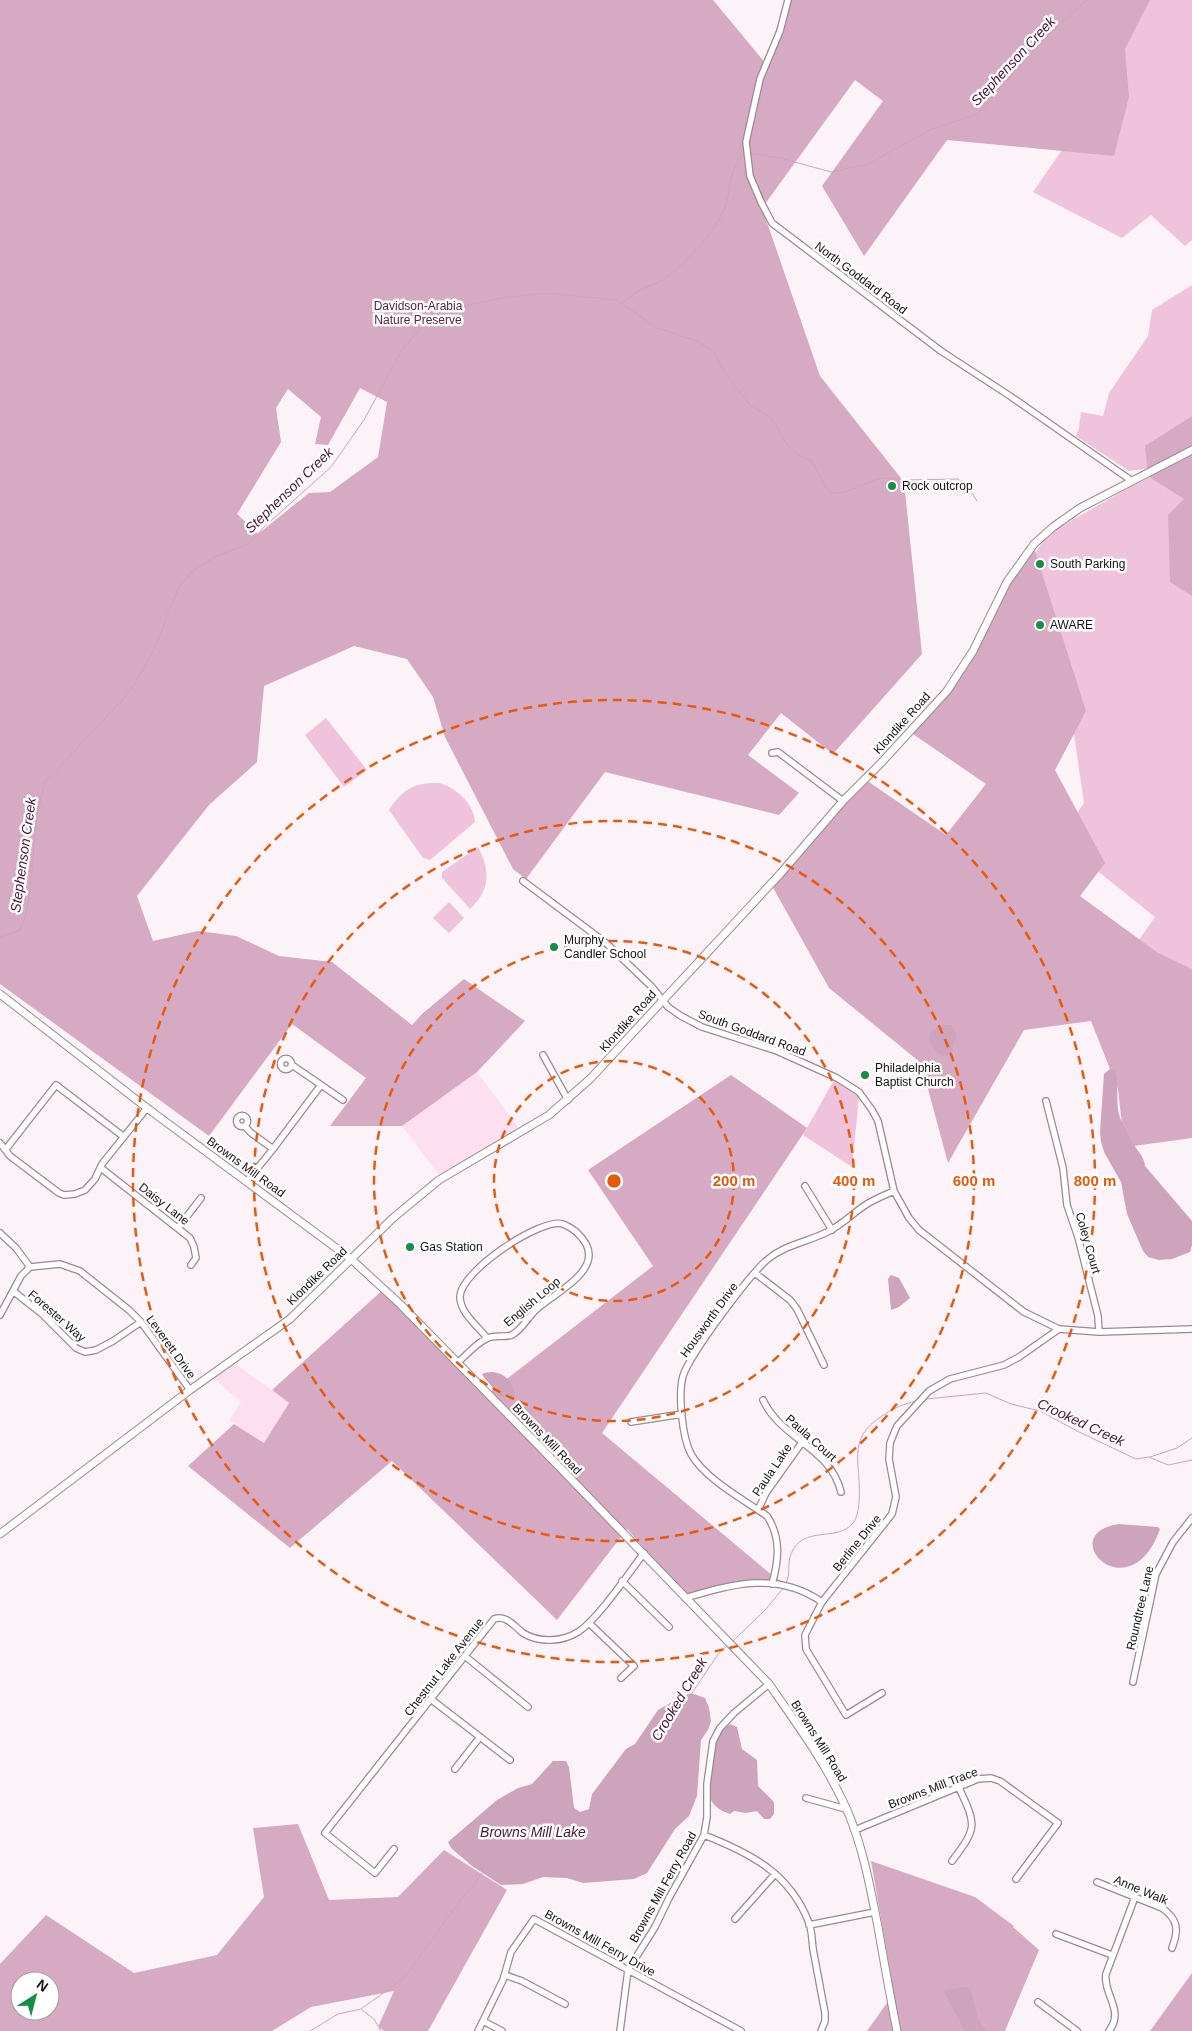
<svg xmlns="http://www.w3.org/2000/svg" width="1192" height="2031" font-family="Arial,sans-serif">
  <rect width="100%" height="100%" fill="#fcf3f8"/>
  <path fill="#fddff0" d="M 477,1072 L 522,1132 L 440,1176 L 402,1126 Z
    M 230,1360 L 289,1403 L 264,1443 L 229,1420 L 241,1402 L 212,1377 Z"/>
  <path fill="#eec3db" d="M 939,0 L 1192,0 L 1192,240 L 1185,246 L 1151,215 L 1122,238 L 1033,192 L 1064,147 Z
    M 1192,285 L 1192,444 L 1149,468 L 1129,471 L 1076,436 L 1079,428 L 1081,412 L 1103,416 L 1109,393 L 1148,336 L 1152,310 Z
    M 1192,456 L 1192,1079 L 1094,1004 L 1155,917 L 1059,840 L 1084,803 L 1065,673 L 1022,572 L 1048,534 L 1130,487 Z
    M 326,718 L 367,770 L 344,787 L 305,735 Z
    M 440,783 C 457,789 473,802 475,822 L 430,860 L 423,858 L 389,810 C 403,789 414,782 440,783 Z
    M 478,847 C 491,871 490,890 470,909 L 442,878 L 442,872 Z
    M 449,902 L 464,918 L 449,933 L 433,918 Z
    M 834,1080 L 859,1097 L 852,1167 L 803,1135 Z"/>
  <path fill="#d6aac3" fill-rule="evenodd" d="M 0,0 L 713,0 L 766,64 L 785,0 L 1150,0 L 1125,49 L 1129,97 L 1114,156 L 947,140 L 864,256 L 822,186 L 883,101 L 855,80 L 762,208 L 820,376 L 904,482 L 922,654 L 833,754 L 781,713 L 748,755 L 799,793 L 779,815 L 605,772 L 526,879 L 513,869 L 445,737 L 433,697 L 407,659 L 354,646 L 264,686 L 257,762 L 209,805 L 137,896 L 153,941 L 198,931 L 236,936 L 279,956 L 332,962 L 412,1025 L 422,1014 L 464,979 L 525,1021 L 477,1072 L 402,1126 L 330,1126 L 366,1078 L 292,1024 L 209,1136 L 0,984 ZM 360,388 L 387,402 L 378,457 L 330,492 L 309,493 L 258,534 L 237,514 L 281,442 L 276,408 L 288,389 L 321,417 L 315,444 L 328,445 Z
    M 1192,416 L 1192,596 L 1170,582 L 1168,515 L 1184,499 L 1148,476 L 1145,446 Z
    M 1034,548 L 1086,711 L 1055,770 L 1105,863 L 1080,896 L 1158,953 L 1192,969 L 1192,1138 L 1134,1146 L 1122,1125 L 1118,1089 L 1091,1021 L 1024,1030 L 948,1163 L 921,1063 L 829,988 L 771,884 L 866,780 L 946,835 L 986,784 L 913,734 L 970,656 L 1002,590 Z
    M 731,1075 L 807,1128 L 602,1433 L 773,1576 L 781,1581 L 725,1584 L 686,1595 L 627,1529 L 557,1620 L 392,1461 L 290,1548 L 188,1466 L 234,1424 L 264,1443 L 289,1403 L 272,1390 L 387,1286 L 490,1392 L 653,1266 L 588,1170 Z
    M 298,1824 L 329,1900 L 398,1897 L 444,1850 L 507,1890 L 428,2031 L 384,2031 L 378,2027 L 394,1991 L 311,2007 L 272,2031 L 0,2031 L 0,1964 L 46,1915 L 134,1973 L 217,1955 L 264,1897 L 253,1828 ZM 20,1981 L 50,1981 L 50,2011 L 20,2011 Z
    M 871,1861 L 975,1897 L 1014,1926 L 1013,1927 L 1039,1950 L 1005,2031 L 867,2031 L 894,1993 Z
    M 1192,1973 L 1192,2031 L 1150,2031 Z"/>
  <path fill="#cea3bc" d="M 943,1025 L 951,1025 L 956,1034 L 952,1052 C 940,1062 935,1050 929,1040 L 931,1031 Z
    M 1110,1069 L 1115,1071 C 1120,1087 1114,1107 1122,1122 C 1125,1129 1129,1136 1133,1143 C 1138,1152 1144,1156 1145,1166 L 1192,1221 L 1192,1245 L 1190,1252 L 1172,1259 L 1159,1260 L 1148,1257 L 1143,1251 L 1127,1214 L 1121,1182 L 1104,1152 L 1101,1142 L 1100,1132 L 1104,1074 Z
    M 891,1275 L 899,1278 L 910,1298 L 899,1307 L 891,1310 L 888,1279 Z
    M 491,1372 C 506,1373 514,1383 515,1397 L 501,1397 L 482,1375 L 484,1373 Z
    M 1119,1524 L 1158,1527 L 1160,1529 C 1130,1614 1052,1534 1119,1524 Z
    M 691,1693 L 705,1698 L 709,1708 L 711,1721 L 708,1730 L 701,1740 L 697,1796 L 689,1816 L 675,1829 L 647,1873 L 634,1879 L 583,1883 L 567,1878 L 543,1877 L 523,1884 L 501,1885 L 472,1866 L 451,1848 L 448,1842 L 497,1800 L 518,1788 L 532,1784 L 553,1761 L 566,1761 L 569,1767 L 574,1808 L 580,1812 L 589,1809 L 592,1794 L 626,1749 L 635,1744 L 658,1710 L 681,1697 Z
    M 730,1724 L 737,1727 L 742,1749 L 757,1760 L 758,1786 L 774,1802 L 774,1814 L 770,1819 L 764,1819 L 757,1811 L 746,1813 L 734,1811 L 730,1814 C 723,1812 714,1807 711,1800 C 707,1791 712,1747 717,1738 C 720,1732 724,1728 730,1724 Z
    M 967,1987 L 971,1990 L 978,2019 L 986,2031 L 965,2031 L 944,1992 L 945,1990 Z"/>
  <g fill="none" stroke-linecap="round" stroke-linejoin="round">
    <path stroke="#cea3bc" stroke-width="1" d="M 749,153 L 780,158 L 831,172 L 868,164 L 932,129 L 977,114 L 1046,37 L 1087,0
      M 621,303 L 657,328 L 697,341 L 713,351 L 725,373 L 749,404 L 772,419 L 786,443 L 797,454 L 812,461 L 825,486 L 830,492 L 836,493 L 845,492 L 877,479 L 888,478 L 906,480 L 958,479 L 967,486 L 977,501
      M 0,937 L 20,930 L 25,918 L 30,891 L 37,814 L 45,782 L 124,698 L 134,685 L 153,652 L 178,589 L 191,572 L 215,557 L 250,543 L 264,527 L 331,467 L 364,420 L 403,348 L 427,322 L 438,315 L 455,308 L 502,298 L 544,293 L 617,300 L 621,303 C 627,301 631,296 637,292 C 644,287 653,285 661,281 C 683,267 718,229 726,205 C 731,188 729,167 744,155
      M 926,1399 L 986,1393 L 1011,1404 L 1040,1411 L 1077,1431 L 1136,1459 L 1149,1457 L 1168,1465 L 1192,1460
      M 1150,1457 L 1177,1448 L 1192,1438
      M 786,1583 C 791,1574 787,1563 791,1554 C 803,1524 837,1543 853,1523 C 857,1518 859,1508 859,1501 C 862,1465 845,1439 882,1416 C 894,1408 903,1404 917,1401
      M 732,1642 L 766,1609 L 784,1587
      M 692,1693 L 719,1653 L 727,1646
      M 362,2010 L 374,2019 L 381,2031
      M 310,2031 L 338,2014 L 361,2009 L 404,1978 L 466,1893 L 473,1886 L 483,1872"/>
    <defs>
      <path id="minor" d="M 788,0 L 780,31 L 760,79 L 746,142 L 750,176 L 761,202 L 772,223 L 941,351 L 1010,396 L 1132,481
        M 772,753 L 778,752 L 843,801
        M 523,881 L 606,943 L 652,987 L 668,1007 L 681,1016 L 702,1027 L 777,1051 L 837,1078 L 859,1092 L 872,1110 L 878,1121 L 894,1191 L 909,1218 L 919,1230 L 1024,1312 L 1059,1329 L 1099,1332 L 1192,1329
        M 543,1055 L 568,1100
        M280.5 1064a5.5 5.5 0 1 1 11 0a5.5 5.5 0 1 1-11 0Z
        M 292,1065 L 343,1100
        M 1046,1101 L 1063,1168 L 1067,1205 L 1078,1237 L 1098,1316 L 1099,1332
        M236.5 1121a5.5 5.5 0 1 1 11 0a5.5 5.5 0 1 1-11 0Z
        M 245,1126 L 250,1132 L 273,1149
        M 0,1143 L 10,1156 L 59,1193 L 64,1195 L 75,1194 L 85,1190 L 95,1179 L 102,1164 L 147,1108
        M 6,1149 L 56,1085 L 124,1137
        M 101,1168 L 190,1238 L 194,1247 L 196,1258 L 191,1265
        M 247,1181 L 273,1149 L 321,1085
        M 805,1186 L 832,1230
        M 178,1228 L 201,1198
        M 0,1233 L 16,1248 L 30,1267
        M 755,1273 L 790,1300 L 797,1309 L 824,1365
        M 13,1291 L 41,1313 L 76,1348 L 85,1352 L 96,1350 L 113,1341 L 141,1322
        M 0,1315 L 21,1276 L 30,1267 L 60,1264 L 80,1271 L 129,1310 L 141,1322 L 190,1390
        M 457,1363 C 466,1356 475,1344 486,1339 C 493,1334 504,1338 512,1335 C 523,1329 529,1315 538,1308 C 555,1293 601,1271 586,1244 C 581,1235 573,1228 563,1224 C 542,1217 460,1271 460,1297 C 460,1313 478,1326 487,1338
        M 763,1400 C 782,1440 830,1447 841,1492
        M 631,1422 L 682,1414
        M 758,1510 L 766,1493 L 803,1441
        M 622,1581 L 669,1627
        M 772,1584 C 779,1560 781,1537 767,1516 C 744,1500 705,1479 691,1454 C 682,1437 678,1394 683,1376 C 690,1354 750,1274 768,1259 C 786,1244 809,1242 829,1231 C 843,1224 854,1212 867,1204 C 875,1199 885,1195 894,1191
        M 685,1598 C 733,1584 777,1571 822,1602
        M 589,1623 L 634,1666 L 621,1678
        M 466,1657 L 528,1707
        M 1133,1682 L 1156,1574 L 1173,1542 L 1192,1518
        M 882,1693 L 846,1715 L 806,1649 L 805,1635 L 822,1602 L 892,1514 L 896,1497 L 889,1459 L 890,1443 L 897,1426 L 929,1391 L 950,1379 L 1004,1365 L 1019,1357 L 1059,1329
        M 432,1700 L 510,1760
        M 455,1769 L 480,1737
        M 806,1798 L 846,1809
        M 855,1830 L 978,1779 L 991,1778 L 1000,1781 L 1058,1823 L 1016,1879
        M 704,1835 C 750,1853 790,1873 809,1923 C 812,1931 812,1941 813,1949 C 817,1971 821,1992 825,2013 L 825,2021 L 821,2031
        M 394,1849 L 375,1873 L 325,1833 L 494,1619 C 506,1614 515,1627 523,1633 C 539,1643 562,1642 578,1632 C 599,1618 628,1574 644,1553
        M 952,1861 C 977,1828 977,1826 959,1788
        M 1097,1882 L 1162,1908 C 1178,1919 1179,1930 1172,1948
        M 735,1919 L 775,1874
        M 809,1925 L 875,1912
        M 1056,1934 L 1112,1955
        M 505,1975 L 522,1981 L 565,2004
        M 1038,2002 L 1077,2031
        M 483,2021 L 502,2031
        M 478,2031 L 503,1980 L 511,1952 L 534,1919 L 741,2031
        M 620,2031 L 628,1970 L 655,1927 L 669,1898 L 704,1835 L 707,1817 L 707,1784 L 713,1741 L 720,1728 L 734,1713 L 769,1684
        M 1109,2031 C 1125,2010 1103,1995 1106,1974 L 1135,1897"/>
      <path id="major" d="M 0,994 L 147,1108 L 351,1259 L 400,1304 L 542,1449 L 769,1684 C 797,1724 827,1765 847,1810 C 863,1847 870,1886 878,1927 C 884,1961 890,1996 897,2031
        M 0,1534 L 190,1390 L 290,1319 L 393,1218 L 439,1180 L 549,1115 L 590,1079 L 780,874 L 843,801 L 880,764 L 947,691 L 973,651 L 1007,582 L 1034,544 L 1053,527 L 1080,508 L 1192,450"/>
    </defs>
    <use href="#minor" stroke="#9c8894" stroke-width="8"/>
    <use href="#major" stroke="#9c8894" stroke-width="9"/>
    <use href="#minor" stroke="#fff" stroke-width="5.5"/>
    <use href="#major" stroke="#fff" stroke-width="7"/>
  </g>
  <g fill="none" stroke="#e8590c" stroke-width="2.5" stroke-dasharray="9 6">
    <circle cx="614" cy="1181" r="120"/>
    <circle cx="614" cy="1181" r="240"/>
    <circle cx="614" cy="1181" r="360"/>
    <circle cx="614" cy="1181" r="481"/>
  </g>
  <g fill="#168e48" stroke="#fff" stroke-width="2">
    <circle cx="892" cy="486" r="5"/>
    <circle cx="1040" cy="564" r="5"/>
    <circle cx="1040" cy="625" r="5"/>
    <circle cx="554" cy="947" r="5"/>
    <circle cx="865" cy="1075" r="5"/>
    <circle cx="410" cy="1247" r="5"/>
  </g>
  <g text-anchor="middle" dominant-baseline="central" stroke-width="5" stroke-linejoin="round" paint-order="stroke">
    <g font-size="12" fill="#150e12" stroke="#fff">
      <text transform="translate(861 278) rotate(37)">North Goddard Road</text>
      <text transform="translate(902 723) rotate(-48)">Klondike Road</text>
      <text transform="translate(628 1021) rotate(-48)">Klondike Road</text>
      <text transform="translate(752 1033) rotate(20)">South Goddard Road</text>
      <text transform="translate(246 1167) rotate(36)">Browns Mill Road</text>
      <text transform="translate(164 1204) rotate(38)">Daisy Lane</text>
      <text transform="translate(1088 1243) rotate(74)">Coley Court</text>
      <text transform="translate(317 1276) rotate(-44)">Klondike Road</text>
      <text transform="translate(532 1302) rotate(-40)">English Loop</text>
      <text transform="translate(57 1316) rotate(41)">Forester Way</text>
      <text transform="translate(709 1320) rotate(-54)">Housworth Drive</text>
      <text transform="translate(171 1347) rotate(54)">Leverett Drive</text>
      <text transform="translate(811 1438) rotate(42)">Paula Court</text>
      <text transform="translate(547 1439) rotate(46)">Browns Mill Road</text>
      <text transform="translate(772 1470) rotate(-56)">Paula Lake</text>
      <text transform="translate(857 1543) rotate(-51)">Berline Drive</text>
      <text transform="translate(1140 1608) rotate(-77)">Roundtree Lane</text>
      <text transform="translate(444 1667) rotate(-52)">Chestnut Lake Avenue</text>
      <text transform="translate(819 1741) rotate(58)">Browns Mill Road</text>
      <text transform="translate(933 1788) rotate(-21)">Browns Mill Trace</text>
      <text transform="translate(663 1887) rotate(-61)">Browns Mill Ferry Road</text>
      <text transform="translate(1141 1890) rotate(23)">Anne Walk</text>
      <text transform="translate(600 1943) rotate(29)">Browns Mill Ferry Drive</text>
    </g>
    <g font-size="12" fill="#5a2448" stroke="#fff">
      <text x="418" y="306">Davidson-Arabia<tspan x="418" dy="14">Nature Preserve</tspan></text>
    </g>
    <g font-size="12" fill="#150e12" stroke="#fff" text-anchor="start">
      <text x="902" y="486">Rock outcrop</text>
      <text x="1050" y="564">South Parking</text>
      <text x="1050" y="625">AWARE</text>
      <text x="564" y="940">Murphy<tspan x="564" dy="14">Candler School</tspan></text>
      <text x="875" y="1068">Philadelphia<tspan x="875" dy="14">Baptist Church</tspan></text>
      <text x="420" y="1247">Gas Station</text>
    </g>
    <g font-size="14" font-style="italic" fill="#491438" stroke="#fff">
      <text transform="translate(1013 61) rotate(-47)">Stephenson Creek</text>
      <text transform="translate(289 490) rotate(-44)">Stephenson Creek</text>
      <text transform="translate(23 855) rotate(-82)">Stephenson Creek</text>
      <text transform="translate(1081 1422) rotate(25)">Crooked Creek</text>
      <text transform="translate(679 1699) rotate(-59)">Crooked Creek</text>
      <text x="533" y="1832">Browns Mill Lake</text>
    </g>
  </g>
  <circle cx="614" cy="1181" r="8" fill="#e8590c" stroke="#fff" stroke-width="2.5"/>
  <g font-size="15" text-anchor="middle" font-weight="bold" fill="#e8590c" stroke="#fff" stroke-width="5" stroke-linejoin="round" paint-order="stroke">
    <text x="734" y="1186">200 m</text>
    <text x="854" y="1186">400 m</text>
    <text x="974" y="1186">600 m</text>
    <text x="1095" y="1186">800 m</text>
  </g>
  <g transform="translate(35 1996) rotate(36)"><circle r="24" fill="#ffffff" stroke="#a19fa0"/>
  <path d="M0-4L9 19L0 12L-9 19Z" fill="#168e48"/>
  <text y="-8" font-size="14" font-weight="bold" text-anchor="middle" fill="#150e12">N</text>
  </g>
</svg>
